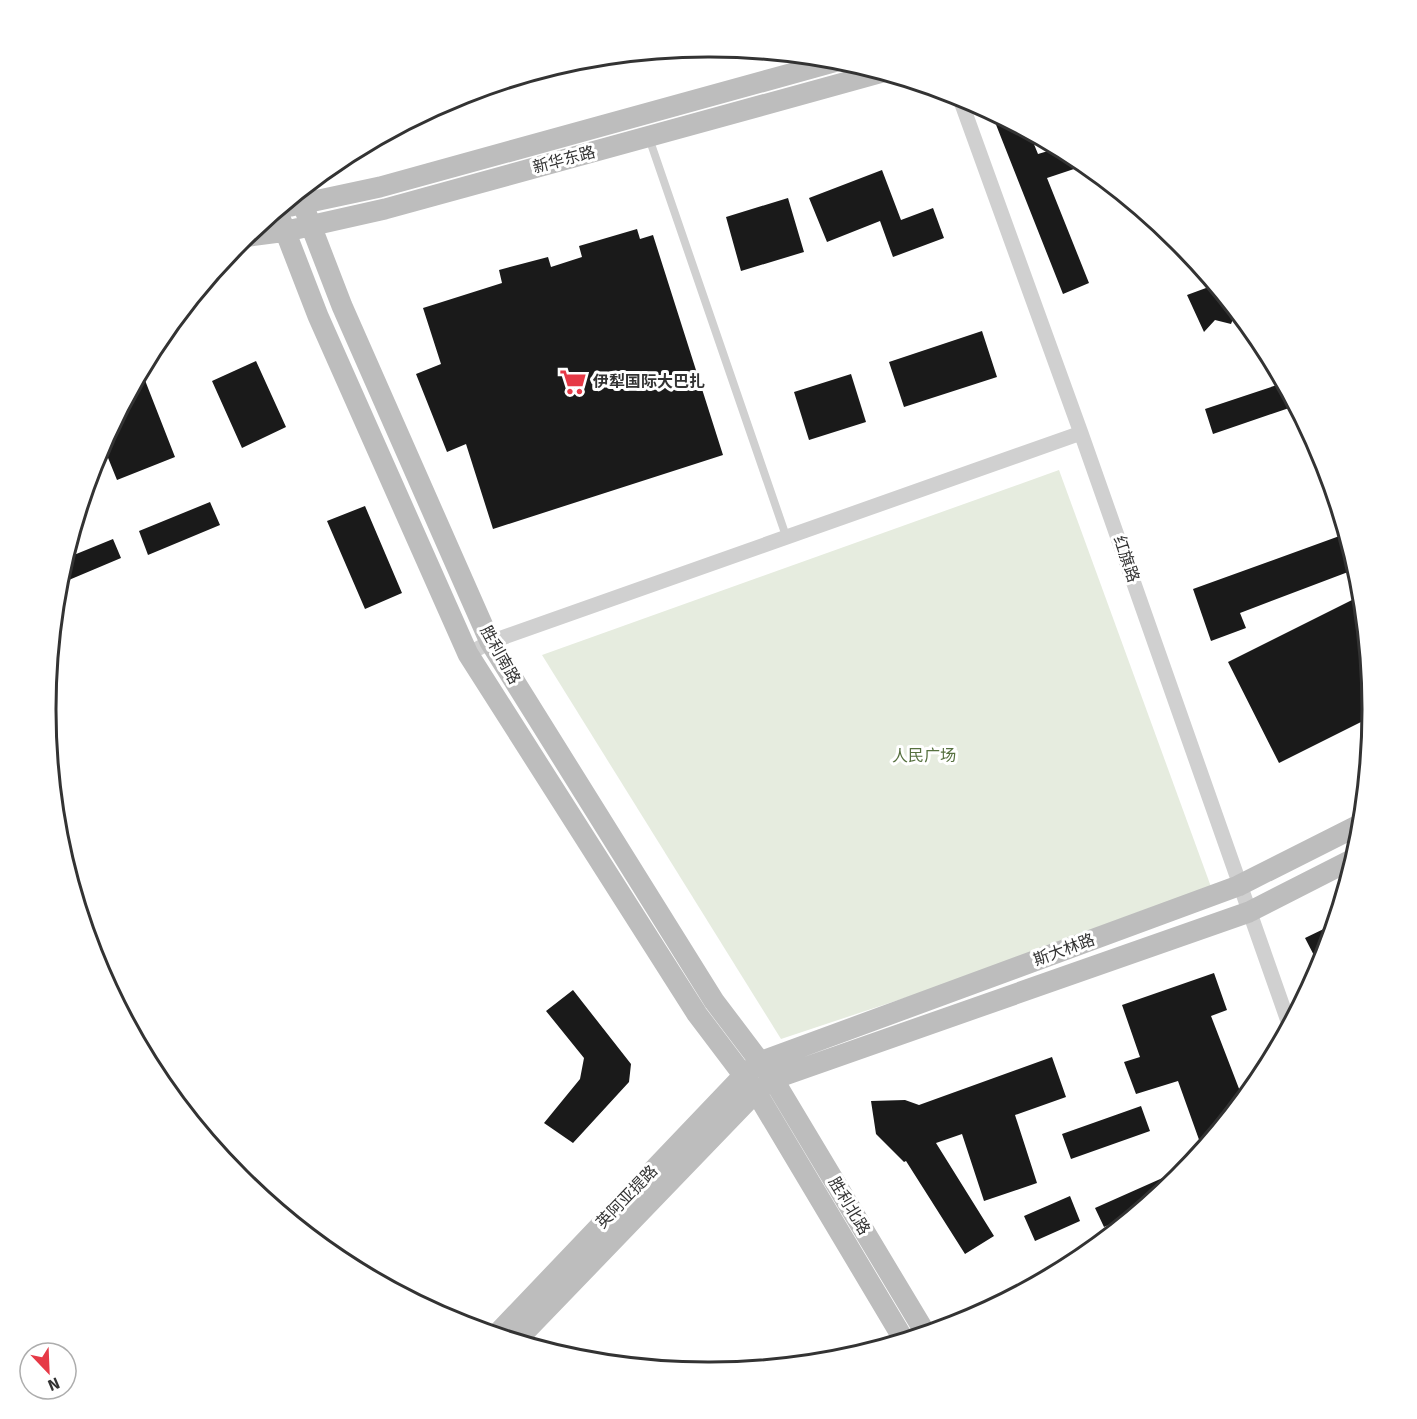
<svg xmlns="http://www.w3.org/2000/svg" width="1417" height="1419" font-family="Signika,'Noto Sans SC',sans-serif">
  <rect width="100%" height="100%" fill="#fff"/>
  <path fill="#e6ecdf" d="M 1059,470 L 1214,895 L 781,1039 L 542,655 Z"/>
  <path fill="#1a1a1a" d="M 991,112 L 1029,132 L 1038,154 L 1058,148 L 1086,165 L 1047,178 L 1089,283 L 1063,294 Z
    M 882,170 L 901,220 L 933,208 L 944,238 L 893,257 L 880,221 L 827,242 L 809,198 Z
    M 788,198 L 804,252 L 741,271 L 726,217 Z
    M 637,229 L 640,239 L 653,235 L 723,455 L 493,529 L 466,444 L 447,452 L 416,374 L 441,364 L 423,308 L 502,283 L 499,270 L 548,257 L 551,267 L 582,257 L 579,246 Z
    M 1206,275 L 1236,312 L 1231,324 L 1215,320 L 1204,332 L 1187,295 L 1206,288 Z
    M 982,331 L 997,377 L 904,407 L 889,362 Z
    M 256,361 L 286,427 L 242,448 L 212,381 Z
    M 141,370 L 175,457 L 117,480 L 102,443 Z
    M 851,374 L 866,422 L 809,440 L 794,392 Z
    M 1283,383 L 1295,406 L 1213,434 L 1205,409 Z
    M 210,502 L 220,525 L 148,555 L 139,531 Z
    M 365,506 L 402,593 L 365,609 L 327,521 Z
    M 1345,534 L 1356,569 L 1240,613 L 1246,628 L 1211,641 L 1193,589 Z
    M 113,539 L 121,558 L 57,585 L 64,559 Z
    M 1356,598 L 1362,610 L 1371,717 L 1279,763 L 1228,662 Z
    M 1334,924 L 1321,964 L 1320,967 L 1305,938 Z
    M 1214,973 L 1227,1010 L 1211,1016 L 1243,1099 L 1202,1148 L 1178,1081 L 1136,1094 L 1124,1062 L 1140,1057 L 1122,1005 Z
    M 573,990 L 631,1064 L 629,1082 L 573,1143 L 544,1123 L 580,1079 L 584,1058 L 546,1011 Z
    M 1052,1057 L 1066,1097 L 1015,1115 L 1037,1183 L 984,1201 L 962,1134 L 936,1143 L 994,1236 L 965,1254 L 906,1161 L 904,1162 L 876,1134 L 871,1101 L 905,1100 L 919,1105 Z
    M 1141,1106 L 1150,1131 L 1071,1159 L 1062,1134 Z
    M 1185,1168 L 1177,1179 L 1136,1213 L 1104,1227 L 1095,1208 Z
    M 1070,1196 L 1080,1221 L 1035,1241 L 1024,1216 Z"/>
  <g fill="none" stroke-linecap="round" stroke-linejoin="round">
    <path stroke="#d0d0d0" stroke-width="8" d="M 649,138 L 786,536"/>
    <path stroke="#d0d0d0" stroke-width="15" d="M 959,96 L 1081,433 L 1289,1024
      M 468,654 L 490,642 L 1081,433"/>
    <path stroke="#bdbdbd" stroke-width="21" d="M 298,192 L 342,306 L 490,642 L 714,1001 L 773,1079 L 926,1334
      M 291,206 L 380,187 L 841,60
      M 277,210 L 318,316 L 468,654 L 697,1014 L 756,1092 L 904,1340
      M 243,237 L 287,231 L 385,209 L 883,72
      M 496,1335 L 744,1075 L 760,1062 L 1238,886 L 1361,824
      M 516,1341 L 756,1092 L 773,1079 L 1249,912 L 1353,859"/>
  </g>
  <defs>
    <symbol id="supermarket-bare" viewBox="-9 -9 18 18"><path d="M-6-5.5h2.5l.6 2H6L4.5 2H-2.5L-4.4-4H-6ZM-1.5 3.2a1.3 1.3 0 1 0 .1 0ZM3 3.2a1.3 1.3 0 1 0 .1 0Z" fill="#e63946" stroke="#fff" stroke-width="2.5" paint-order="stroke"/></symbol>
  </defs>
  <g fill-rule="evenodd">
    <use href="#supermarket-bare" x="554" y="363" width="38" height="38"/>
  </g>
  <g text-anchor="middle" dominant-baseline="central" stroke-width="6" stroke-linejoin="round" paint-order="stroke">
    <g font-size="16" fill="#333" stroke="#fff">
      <text transform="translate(564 160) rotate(-15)">新华东路</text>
      <text transform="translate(1126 559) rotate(71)">红旗路</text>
      <text transform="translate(500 655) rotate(61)">胜利南路</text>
      <text transform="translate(1064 950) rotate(-20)">斯大林路</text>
      <text transform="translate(627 1197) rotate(-46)">英阿亚提路</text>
      <text transform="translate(849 1206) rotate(59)">胜利北路</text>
    </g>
    <g font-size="16" font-weight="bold" fill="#333" stroke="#fff" text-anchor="start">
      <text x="593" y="382">伊犁国际大巴扎</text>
    </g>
    <g font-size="16" fill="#56703f" stroke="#fff">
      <text x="924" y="756">人民广场</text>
    </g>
  </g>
  <path d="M0 0H1417V1419H0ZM708 57H710A652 652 0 0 1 1362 709V710A652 652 0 0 1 710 1362H708A652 652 0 0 1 56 710V709A652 652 0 0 1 708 57Z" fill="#fff" fill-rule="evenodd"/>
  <path fill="none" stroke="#333" stroke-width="3" d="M708 57H710A652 652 0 0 1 1362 709V710A652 652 0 0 1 710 1362H708A652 652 0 0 1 56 710V709A652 652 0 0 1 708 57Z"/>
  <g transform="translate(48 1371) rotate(157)"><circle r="28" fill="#ffffff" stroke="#adadad" stroke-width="1.5"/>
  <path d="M0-4.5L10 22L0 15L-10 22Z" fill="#e63946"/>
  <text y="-9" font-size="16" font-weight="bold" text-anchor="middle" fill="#333333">N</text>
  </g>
</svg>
